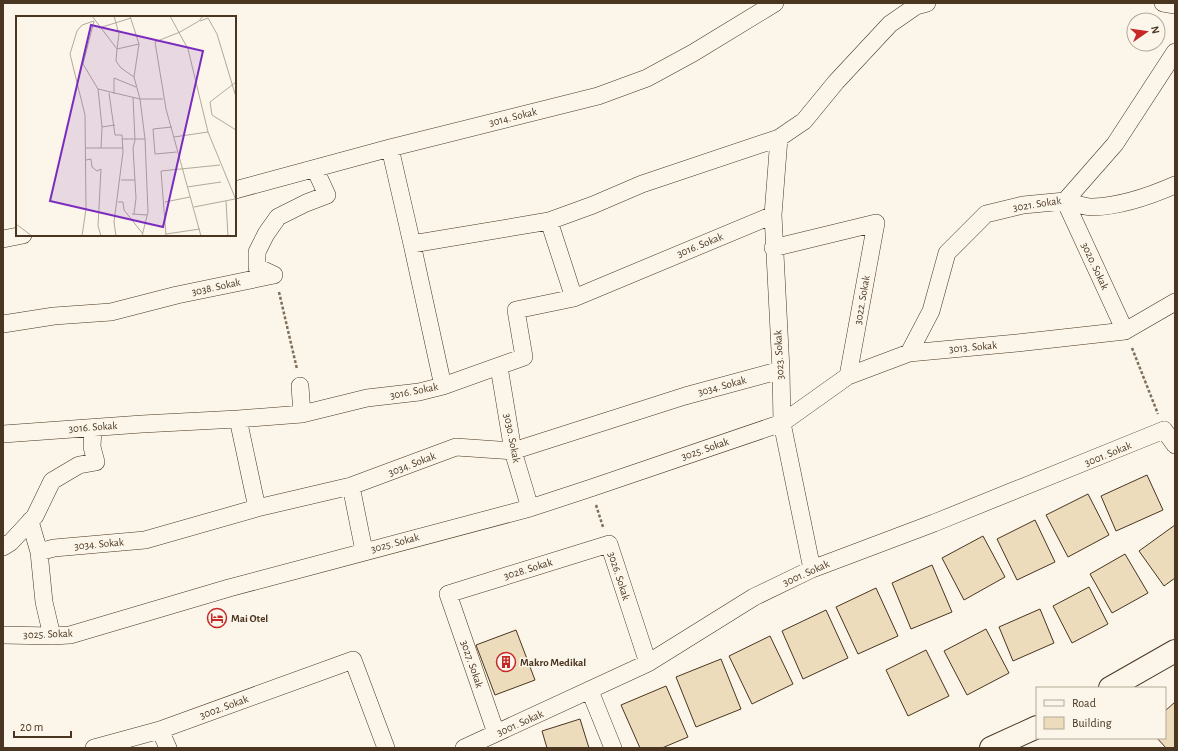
<svg xmlns="http://www.w3.org/2000/svg" width="1178" height="751" font-family="'Alegreya Sans',sans-serif">
  <rect width="100%" height="100%" fill="#fbf6e9"/>
  <path fill="#ecdcbc" stroke="#4a3520" d="M 1147,475 L 1163,510 L 1116,531 L 1101,496 Z
    M 1088,494 L 1109,535 L 1068,557 L 1046,515 Z
    M 1035,520 L 1055,562 L 1017,580 L 997,539 Z
    M 1175,525 L 1175,578 L 1164,586 L 1139,551 Z
    M 983,536 L 1005,577 L 964,600 L 942,558 Z
    M 1125,554 L 1148,593 L 1112,613 L 1090,574 Z
    M 932,565 L 952,612 L 911,629 L 892,583 Z
    M 1089,587 L 1108,624 L 1072,643 L 1053,606 Z
    M 876,588 L 898,636 L 858,654 L 836,607 Z
    M 1040,609 L 1054,643 L 1013,661 L 999,627 Z
    M 826,610 L 848,658 L 803,679 L 782,631 Z
    M 986,629 L 1009,673 L 967,695 L 944,651 Z
    M 516,630 L 535,680 L 495,695 L 476,645 Z
    M 770,636 L 793,684 L 752,704 L 729,656 Z
    M 926,650 L 949,696 L 908,716 L 886,670 Z
    M 721,659 L 741,709 L 696,727 L 676,677 Z
    M 666,686 L 688,737 L 662,748 L 640,748 L 621,705 Z
    M 1175,702 L 1175,748 L 1166,748 L 1157,738 L 1165,738 L 1165,711 Z
    M 580,719 L 589,748 L 547,748 L 542,731 Z"/>
  <g fill="none" stroke-linecap="round" stroke-linejoin="round">
    <defs>
      <path id="street" d="M 1163,3 L 1175,5
        M 779,138 L 773,215 L 781,370 L 782,423 L 812,569
        M 390,148 L 412,244 L 443,386
        M 235,190 L 390,148 L 598,96 L 647,78 L 693,53 L 775,3
        M 1065,201 L 1125,331
        M 1065,201 C 1074,203 1084,207 1093,207 C 1121,206 1150,196 1175,185
        M 549,221 L 574,298
        M 3,239 L 23,235
        M 412,244 L 549,221 L 593,205 L 642,184 L 779,138 L 804,121 L 836,82 L 890,24 L 916,6 L 927,3
        M 773,248 L 876,223 L 848,376
        M 3,324 L 54,316 L 111,312 L 177,295 L 274,275 L 257,267 L 257,252 L 266,234 L 278,217 L 306,203 L 327,195 L 315,169
        M 909,353 L 931,311 L 947,253 L 986,214 L 1023,205 L 1065,201 L 1115,144 L 1175,52
        M 499,367 L 513,451 L 530,508
        M 300,386 L 302,414
        M 238,419 L 257,508
        M 3,434 L 142,424 L 238,419 L 302,414 L 367,398 L 419,392 L 443,386 L 524,357 L 516,310 L 574,298 L 773,215
        M 351,486 L 364,551
        M 30,521 L 39,552 L 44,602 L 52,636
        M 3,547 L 11,542 L 35,516 L 52,481 L 79,465 L 96,462 L 92,447 L 93,428
        M 39,552 L 54,548 L 145,540 L 257,508 L 351,486 L 456,447 L 513,451 L 685,396 L 781,370
        M 3,635 L 52,636 L 70,635 L 229,588 L 530,508 L 591,488 L 782,423 L 848,376 L 909,353 L 1017,343 L 1125,331 L 1175,302
        M 590,691 L 613,748
        M 160,730 L 168,748
        M 496,733 L 448,594 L 609,544 L 648,663
        M 94,748 L 160,730 L 353,660 L 386,748
        M 464,748 L 648,663 L 754,597 L 812,569 L 934,523 L 1164,430 L 1175,445"/>
      <path id="secondary" d="M 1110,688 L 1175,651
        M 991,748 L 1037,727"/>
    </defs>
    <use href="#street" stroke="#4a3520" stroke-width="18"/>
    <use href="#secondary" stroke="#4a3520" stroke-width="24"/>
    <path stroke="#7f6f5c" stroke-width="2.5" stroke-dasharray="3 2" stroke-linecap="butt" d="M 279,292 L 297,369
      M 1132,348 L 1158,414
      M 596,505 L 603,527"/>
    <use href="#street" stroke="#fbf6e9" stroke-width="17"/>
    <use href="#secondary" stroke="#fbf6e9" stroke-width="22"/>
  </g>
  <defs>
    <symbol id="hotel-ring" viewBox="-11 -11 22 22"><circle r="9.5" fill="#fbf6e9" stroke="#c62828" stroke-width="1.5"/><path d="M-6-4.5h1.5V1H6V5H4.5V3h-9V5H-6ZM-4 0a1.8 1.8 0 1 1 3.6 0ZM.5 0V-2.5h3Q6-2.5 6 0Z" fill="#c62828"/></symbol>
    <symbol id="building-ring" viewBox="-11 -11 22 22"><circle r="9.5" fill="#fbf6e9" stroke="#c62828" stroke-width="1.5"/><path d="M-4-6H4V6H1V3H-1V6H-4ZM-2.5-4.3h1.7v1.8h-1.7ZM.8-4.3h1.7v1.8H.8ZM-2.5-1h1.7V.8h-1.7ZM.8-1h1.7V.8H.8Z" fill="#c62828"/></symbol>
  </defs>
  <g fill-rule="evenodd">
    <use href="#hotel-ring" x="206" y="607" width="22" height="22"/>
    <use href="#building-ring" x="495" y="651" width="22" height="22"/>
  </g>
  <g text-anchor="middle" dominant-baseline="central" stroke-width="3" stroke-linejoin="round" paint-order="stroke">
    <g font-size="11" fill="#4a3520" stroke="#fbf6e9">
      <text transform="translate(513 117) rotate(-14)">3014. Sokak</text>
      <text transform="translate(1037 204) rotate(-9)">3021. Sokak</text>
      <text transform="translate(700 245) rotate(-22)">3016. Sokak</text>
      <text transform="translate(1095 266) rotate(65)">3020. Sokak</text>
      <text transform="translate(216 287) rotate(-12)">3038. Sokak</text>
      <text transform="translate(862 300) rotate(-80)">3022. Sokak</text>
      <text transform="translate(973 347) rotate(-5)">3013. Sokak</text>
      <text transform="translate(779 355) rotate(-93)">3023. Sokak</text>
      <text transform="translate(722 386) rotate(-15)">3034. Sokak</text>
      <text transform="translate(414 391) rotate(-11)">3016. Sokak</text>
      <text transform="translate(93 427) rotate(-4)">3016. Sokak</text>
      <text transform="translate(512 438) rotate(79)">3030. Sokak</text>
      <text transform="translate(705 449) rotate(-19)">3025. Sokak</text>
      <text transform="translate(1108 454) rotate(-22)">3001. Sokak</text>
      <text transform="translate(412 464) rotate(-21)">3034. Sokak</text>
      <text transform="translate(395 543) rotate(-15)">3025. Sokak</text>
      <text transform="translate(99 544) rotate(-5)">3034. Sokak</text>
      <text transform="translate(528 569) rotate(-17)">3028. Sokak</text>
      <text transform="translate(806 573) rotate(-24)">3001. Sokak</text>
      <text transform="translate(619 576) rotate(72)">3026. Sokak</text>
      <text transform="translate(48 634) rotate(-2)">3025. Sokak</text>
      <text transform="translate(472 664) rotate(71)">3027. Sokak</text>
      <text transform="translate(224 707) rotate(-20)">3002. Sokak</text>
      <text transform="translate(520 723) rotate(-24)">3001. Sokak</text>
    </g>
    <g font-size="11" font-weight="bold" fill="#4a3520" stroke="#fbf6e9" text-anchor="start">
      <text x="231" y="618">Mai Otel</text>
      <text x="520" y="662">Makro Medikal</text>
    </g>
  </g>
  <g transform="translate(16 16)">
    <rect width="220" height="220" fill="#fbf6e9"/>
    <path fill="none" stroke="#b4a999" stroke-width="1" d="M 76,0 L 101,33 L 100,45 L 105,52 L 118,61M 98,0 L 103,18 L 101,33M 114,0 L 123,28 L 118,61 L 124,83 L 129,123 L 132,196 L 126,220M 154,0 L 172,33 L 192,116 L 220,184M 78,5 L 67,48 L 82,73 L 86,111 L 85,132M 184,5 L 192,2 L 201,18 L 220,81M 83,12 L 115,2M 101,33 L 123,28M 82,73 L 124,83 L 147,83M 93,77 L 99,119 L 106,119 L 107,136 L 98,206 L 100,220M 98,78 L 98,62 L 120,71M 117,81 L 119,124 L 117,132 L 120,182 L 118,198M 196,99 L 194,86 L 220,66M 196,99 L 220,114M 86,111 L 99,109M 156,111 L 137,113 L 139,138 L 161,136M 158,121 L 192,116M 106,123 L 129,123M 70,132 L 107,132M 70,144 L 75,143 L 76,151 L 81,155 L 85,153 L 82,210 L 85,220M 105,164 L 119,164M 171,171 L 205,166M 210,185 L 212,220M 102,186 L 107,186 L 108,194 L 127,218M 149,186 L 174,181M 178,191 L 219,183M 116,198 L 131,199M 0,208 L 16,220M 150,218 L 184,213M 66,220 L 70,193 L 69,99 L 54,38 L 61,15 L 66,9 L 78,5M 150,220 L 145,155 L 204,149M 185,220 L 150,93 L 139,26 L 164,16 L 183,5 L 187,0"/>
    <path fill="#7b2cbf" fill-opacity="0.15" stroke="#7b2cbf" stroke-width="2" d="M 75,9 L 187,35 L 147,211 L 34,185 Z"/>
    <rect width="220" height="220" fill="none" stroke="#4a3520" stroke-width="2"/>
  </g>
  <rect width="1178" height="751" fill="none" stroke="#4a3520" stroke-width="8"/>
  <rect x="1036" y="687" width="130" height="52" fill="#fbf6e9" stroke="#b4a999"/>
  <rect x="1044" y="700" width="20" height="6" fill="#fbf6e9" stroke="#b4a999"/>
  <text x="1072" y="707" font-size="12" fill="#4a3520">Road</text>
  <rect x="1044" y="717" width="20" height="12" fill="#ecdcbc" stroke="#b4a999"/>
  <text x="1072" y="727" font-size="12" fill="#4a3520">Building</text>
  <g transform="translate(1146 32) rotate(77)"><circle r="19" fill="#fbf6e9" stroke="#b4a999"/>
  <path d="M0-3L7 15L0 10L-7 15Z" fill="#c62828"/>
  <text y="-6" font-size="11" font-weight="bold" text-anchor="middle" fill="#4a3520">N</text>
  </g>
  <path d="M14 731v6h57v-6" fill="none" stroke="#4a3520" stroke-width="2"/>
  <text x="20" y="731" font-size="12" fill="#4a3520" stroke="#fbf6e9" stroke-width="3" paint-order="stroke">20 m</text>
</svg>
